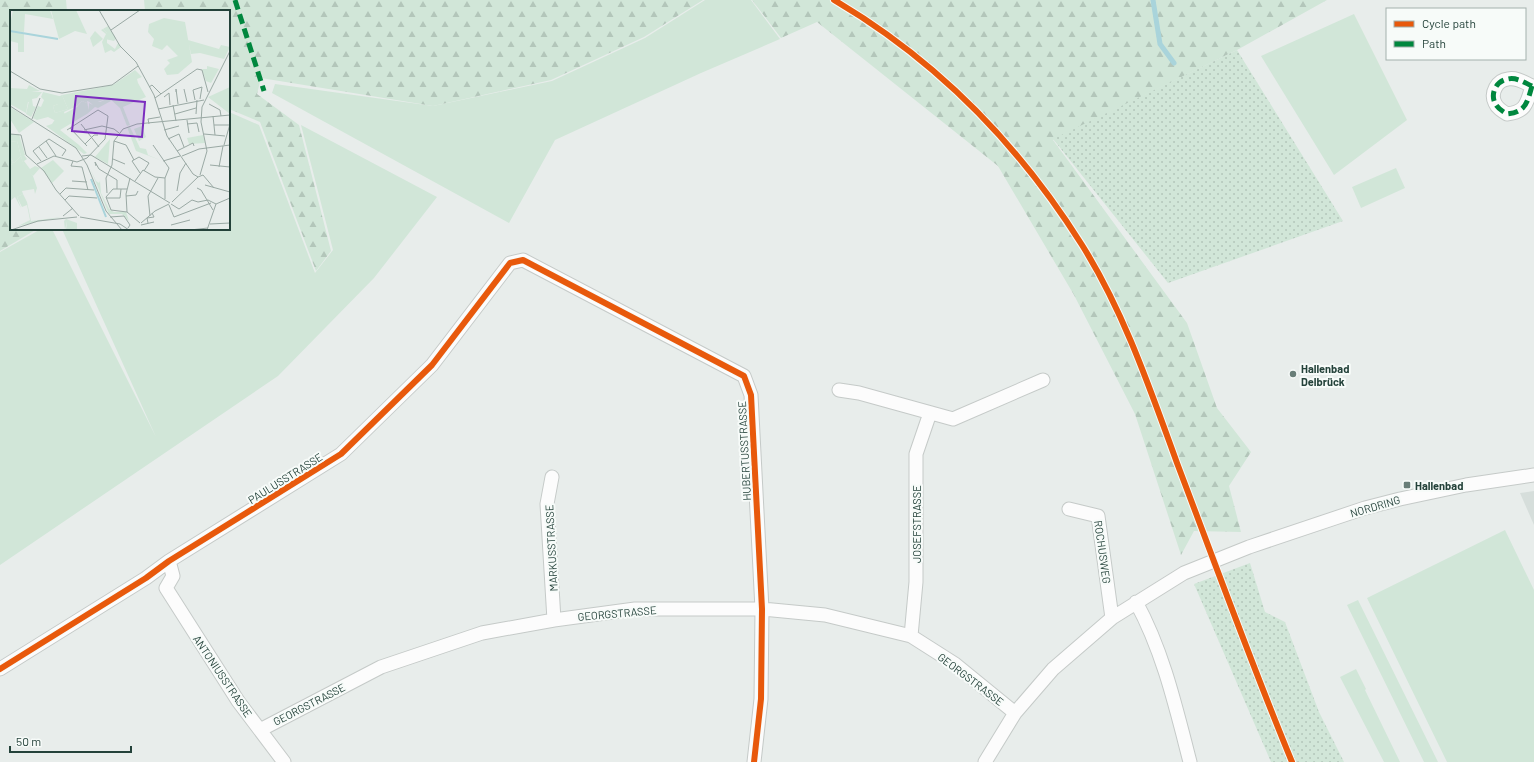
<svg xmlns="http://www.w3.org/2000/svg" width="1534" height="762" font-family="Barlow,sans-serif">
  <defs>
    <pattern id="forest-firs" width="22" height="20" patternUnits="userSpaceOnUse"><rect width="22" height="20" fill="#d1e6d8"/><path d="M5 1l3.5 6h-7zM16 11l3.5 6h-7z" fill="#b3c6ba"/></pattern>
    <pattern id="park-dots" width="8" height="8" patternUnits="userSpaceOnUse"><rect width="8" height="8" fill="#d1e6d8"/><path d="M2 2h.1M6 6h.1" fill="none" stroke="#b3c6ba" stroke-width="1.8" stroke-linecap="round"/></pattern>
  </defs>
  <rect width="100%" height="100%" fill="#e8edeb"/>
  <path fill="#d6dedb" d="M 1534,491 L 1534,525 L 1520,493 Z"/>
  <path fill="#d1e6d8" d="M 705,0 L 751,0 L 780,39 L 701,73 L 555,140 L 509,223 L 272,93 L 275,84 L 433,106 L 552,81 L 645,38 Z
    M 1354,14 L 1407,120 L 1334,175 L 1261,56 Z
    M 229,112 L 259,125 L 315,273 L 333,250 L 301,125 L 437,197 L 374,278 L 278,376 L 0,565 L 0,252 L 41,229 L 52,229 L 156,437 L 62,229 L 229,229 Z
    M 1396,168 L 1405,188 L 1361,208 L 1352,187 Z
    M 1505,530 L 1534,590 L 1534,762 L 1447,762 L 1367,598 Z
    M 1358,600 L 1438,762 L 1424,762 L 1347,605 Z
    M 1356,669 L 1366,689 L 1365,690 L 1400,762 L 1384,762 L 1340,677 Z"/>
  <path fill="url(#forest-firs)" d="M 0,0 L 66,0 L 67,11 L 11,11 L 11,229 L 37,229 L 0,251 Z
    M 144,0 L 703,0 L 644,37 L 551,80 L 433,106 L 261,78 L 257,94 L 299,125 L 331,251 L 316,271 L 260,122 L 229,109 L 229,11 L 145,11 Z
    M 752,0 L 1327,0 L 1237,50 L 1053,140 L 1187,323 L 1217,408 L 1251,452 L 1229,486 L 1241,532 L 1194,531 L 1181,555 L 1135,414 L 1074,295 L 998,166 L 817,22 L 781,38 Z"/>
  <path fill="url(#park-dots)" d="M 1237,50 L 1343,221 L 1168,283 L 1053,139 Z
    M 1250,563 L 1265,612 L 1285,622 L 1319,712 L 1344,762 L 1271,762 L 1194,584 Z"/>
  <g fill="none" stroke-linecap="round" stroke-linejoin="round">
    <path stroke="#a9d4db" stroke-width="5" d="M 1153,0 L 1160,44 L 1174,63"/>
    <defs>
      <path id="minor" d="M 1532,86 C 1527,103 1526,112 1507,114 C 1502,111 1497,108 1495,103 C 1490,93 1497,80 1508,79 C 1517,77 1525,83 1532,86 L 1534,86
        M 839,390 L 859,393 L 953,419 L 1043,380
        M 552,477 L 547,504 L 554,620
        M 1069,509 L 1098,516 L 1112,618
        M 166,588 L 238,701 L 284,762
        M 166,588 L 173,576 L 169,561
        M 1136,602 C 1163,651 1176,708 1190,762
        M 911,636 L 916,582 L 916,454 L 930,413
        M 0,669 L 146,578 L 169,561 L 341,454 L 432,365 L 510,263 L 523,260 L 744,376 L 751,395 L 762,609 L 761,699 L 754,762
        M 260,730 L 381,667 L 482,633 L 554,620 L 635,609 L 762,609 L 825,615 L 911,636 L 955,664 L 1015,713
        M 985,762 L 1015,713 L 1053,669 L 1112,618 L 1184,573 L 1249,547 L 1365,508 L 1400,499 L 1466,485 L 1534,475"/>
    </defs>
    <use href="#minor" stroke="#c5cac8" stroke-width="15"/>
    <use href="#minor" stroke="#fcfcfc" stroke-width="13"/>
    <path stroke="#00873e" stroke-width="5" stroke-dasharray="10 5" stroke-linecap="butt" d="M 235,0 L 264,91
      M 1532,86 C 1527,103 1526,112 1507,114 C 1502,111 1497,108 1495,103 C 1490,93 1497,80 1508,79 C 1517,77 1525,83 1532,86 L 1534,86"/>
    <defs>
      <path id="cycleway" d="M 834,0 C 936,60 1019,145 1082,245 C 1124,312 1150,389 1177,463 C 1215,563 1251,663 1292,762
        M 0,669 L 146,578 L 169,561 L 341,454 L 432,365 L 510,263 L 523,260 L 744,376 L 751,395 L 762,609 L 761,699 L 754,762"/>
    </defs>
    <use href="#cycleway" stroke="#f7fbf9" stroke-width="8"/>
    <use href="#cycleway" stroke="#e8590c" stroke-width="6"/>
  </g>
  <g fill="#697e78" stroke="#f7fbf9" stroke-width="1.5">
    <circle cx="1293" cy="374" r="4"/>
    <rect x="1403" y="481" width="8" height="8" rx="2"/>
  </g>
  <g text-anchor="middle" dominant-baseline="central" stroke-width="4" stroke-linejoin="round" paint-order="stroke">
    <g font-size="11" font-weight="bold" fill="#24423a" stroke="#f7fbf9" text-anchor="start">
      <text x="1301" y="368">Hallenbad<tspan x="1301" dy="13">Delbrück</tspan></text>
      <text x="1415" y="485">Hallenbad</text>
    </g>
    <g font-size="11" fill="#24423a" stroke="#f7fbf9">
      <text transform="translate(744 451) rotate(-93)">HUBERTUSSTRASSE</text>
      <text transform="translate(285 478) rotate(-32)">PAULUSSTRASSE</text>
      <text transform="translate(1375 506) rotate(-16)">NORDRING</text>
      <text transform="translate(916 524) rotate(-90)">JOSEFSTRASSE</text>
      <text transform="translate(551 548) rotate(-93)">MARKUSSTRASSE</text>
      <text transform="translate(1103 552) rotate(82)">ROCHUSWEG</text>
      <text transform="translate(617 613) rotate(-5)">GEORGSTRASSE</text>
      <text transform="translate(223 676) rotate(56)">ANTONIUSSTRASSE</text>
      <text transform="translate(971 679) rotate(37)">GEORGSTRASSE</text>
      <text transform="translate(309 704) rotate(-27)">GEORGSTRASSE</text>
    </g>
  </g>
  <g transform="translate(10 10)">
    <rect width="220" height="220" fill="#e8edeb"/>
    <path d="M 3,0 L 40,0 L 43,9 L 15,4 L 14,22 L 1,21 L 14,24 L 14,42 L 8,42 L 8,33 L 0,31 L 0,15 ZM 41,0 L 66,0 L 77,24 L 65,21 L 49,29 ZM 98,16 L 106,28 L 104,31 L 95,29 L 97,23 L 93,19 ZM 85,21 L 93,29 L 83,37 L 80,28 ZM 197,56 L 209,59 L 201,73 L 196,71 L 192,59 L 197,59 ZM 21,82 L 32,82 L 27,88 L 22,89 L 23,96 L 26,97 L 21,107 L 16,104 ZM 52,85 L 58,99 L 45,103 L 43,96 L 48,94 L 48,87 ZM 99,88 L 101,91 L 88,98 L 85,97 L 77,104 L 50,120 L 69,135 L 77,143 L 74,144 L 36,116 L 42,114 L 46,108 L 67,97 L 72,91 L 77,93 L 79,100 L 79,93 L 83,95 L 78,91 L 90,92 ZM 132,116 L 136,127 L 129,131 L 124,119 ZM 7,131 L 11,146 L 4,153 L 1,148 L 3,154 L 0,155 L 0,132 ZM 14,145 L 17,149 L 14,151 L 20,159 L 25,156 L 30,158 L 23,166 L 14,156 L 11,147 ZM 13,184 L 17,192 L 21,211 L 52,207 L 8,216 L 20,210 L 17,195 L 12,197 L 7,187 ZM 56,209 L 67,213 L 67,220 L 56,220 L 57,211 L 55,220 L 54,211 Z" fill="#d1e6d8"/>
    <path d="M 154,8 L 175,12 L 182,52 L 168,64 L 157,65 L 154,59 L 160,53 L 157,50 L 168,46 L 157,35 L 152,40 L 142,36 L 144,29 L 138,22 L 139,14 ZM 93,19 L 97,23 L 97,33 L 105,39 L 108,33 L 111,37 L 104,42 L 101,40 L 95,43 L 92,32 L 96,24 L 91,20 ZM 178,30 L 209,39 L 211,35 L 220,37 L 214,49 L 190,43 L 181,44 ZM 125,60 L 132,67 L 127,69 L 128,73 L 136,87 L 113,97 L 120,115 L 117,116 L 110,98 L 99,88 L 85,93 L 77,91 L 79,100 L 77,93 L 72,91 L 67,96 L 54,102 L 56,108 L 46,108 L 46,111 L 38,107 L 27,110 L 23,108 L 28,96 L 31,97 L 34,90 L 31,87 L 33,82 L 53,87 L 48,87 L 48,94 L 43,96 L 45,103 L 58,99 L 52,85 L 103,75 ZM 19,75 L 30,81 L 21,82 L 21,92 L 18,92 L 16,103 L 0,94 L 0,78 L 17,79 ZM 220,77 L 220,104 L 198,87 ZM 0,97 L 24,112 L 9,123 L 0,109 ZM 0,124 L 9,124 L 15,145 L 11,147 L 14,155 L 23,166 L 27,178 L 25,184 L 24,179 L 12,181 L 13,184 L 7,187 L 11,198 L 5,187 L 0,191 L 0,155 L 3,154 L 1,148 L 4,153 L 11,146 L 7,131 L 0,132 ZM 100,129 L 98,154 L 85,147 ZM 43,150 L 54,161 L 42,173 L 31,158 ZM 80,158 L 86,171 L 89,173 L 90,171 L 91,183 L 99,199 L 104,202 L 116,202 L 119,211 L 112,204 L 99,204 Z" fill="#d1e6d8"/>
    <path d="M 117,117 L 120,117 L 130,138 L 136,139 L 138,145 L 150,150 L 126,141 ZM 193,125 L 195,133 L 179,134 L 177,128 Z" fill="#d1e6d8"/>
    <path fill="none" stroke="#a9d4db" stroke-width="2" d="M 0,21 L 48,29M 81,169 L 96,207"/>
    <path fill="none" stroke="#9aa9a4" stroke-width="1" d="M 89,0 L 110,36 L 126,52 L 144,85 L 157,126 L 183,164 L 188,167M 101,20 L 130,0M 0,61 L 30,79 L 52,83 L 102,75 L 128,56M 139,77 L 142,75 L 151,84M 174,79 L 177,92M 166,82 L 166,79 L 168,94M 154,87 L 159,83 L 160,95M 145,88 L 187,59 L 192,60 L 198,82M 185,90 L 183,80 L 192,77 L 190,89M 199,94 L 210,100 L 211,106M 163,95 L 166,111M 0,96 L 66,138 L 77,155 L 96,201 L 112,220M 148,99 L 194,90M 165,104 L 186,98M 186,104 L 187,90M 203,106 L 205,125M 22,109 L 30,88M 177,110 L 179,123M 71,114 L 89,137M 139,114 L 138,109 L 150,107M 177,114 L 187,113 L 189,122M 204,115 L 219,115M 60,118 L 77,136M 74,120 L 92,116 L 104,119 L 109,123M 154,120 L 169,116M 0,124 L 11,125 L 16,145 L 34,161 L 46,180 L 69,206M 194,124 L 215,126M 158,129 L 169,124 L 174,137M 104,131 L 116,135 L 124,150M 75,134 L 84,125 L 88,125M 143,135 L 159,158 L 155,168 L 155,189M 214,135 L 220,114M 29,137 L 37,148M 167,141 L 183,133 L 184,136M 46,146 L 36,131 L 39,129 L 56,140 L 52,146M 72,146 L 81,145 L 160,193M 172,146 L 189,139 L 220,135M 103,149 L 115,154M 31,151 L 23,141 L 36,131M 63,151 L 61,156 L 72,157 L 78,180M 153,151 L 170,146M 27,154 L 44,146 L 67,152 L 77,148 L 95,129 L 98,106 L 88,100 L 57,120M 200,155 L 220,157M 86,156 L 85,152 L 89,159 L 107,170 L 107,179M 209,157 L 213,136M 130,163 L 122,151 L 129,147 L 139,153 L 134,161M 190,165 L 197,141 L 191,112 L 192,97 L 220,41M 188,167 L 193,165 L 204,178M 120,168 L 116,184 L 117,202 L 130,213M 62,171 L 77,172M 125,171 L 133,160 L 145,167 L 155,168M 195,175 L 220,182M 187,178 L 191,180 L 203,200M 167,181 L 170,163 L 176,153M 97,183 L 96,168 L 102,155 L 104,131 L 113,119 L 127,114 L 220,105M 50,184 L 56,178 L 84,180M 116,186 L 126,185 L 128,181M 96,188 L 110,188 L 111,179M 55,190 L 59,186 L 87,188M 162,192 L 188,167M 161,194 L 169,199 L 182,190 L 188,192 L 198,190 L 206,194M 159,195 L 164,207 L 201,193M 117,202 L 101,200 L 96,187 L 103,179 L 117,179M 53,206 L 63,198M 140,206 L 138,186 L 148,168M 70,207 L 110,214 L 119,220M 100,207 L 114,206 L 120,215 L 118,218M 131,213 L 145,201 L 159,194M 138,213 L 137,208 L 144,207 L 142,203M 200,214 L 220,213M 131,215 L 144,212M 161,215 L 180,210M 1,220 L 28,211 L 67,207M 180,220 L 198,218M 197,220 L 206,194 L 220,188"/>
    <path fill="#7b2cbf" fill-opacity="0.15" stroke="#7b2cbf" stroke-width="2" d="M 66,86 L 135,92 L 132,127 L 62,121 Z"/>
    <rect width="220" height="220" fill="none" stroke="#24423a" stroke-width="2"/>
  </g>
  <rect x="1386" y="8" width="140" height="52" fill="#f7fbf9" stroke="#a3b1ad"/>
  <rect x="1394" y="21" width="20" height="6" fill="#e8590c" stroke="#a3b1ad"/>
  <text x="1422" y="28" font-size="12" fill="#24423a">Cycle path</text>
  <rect x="1394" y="41" width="20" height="6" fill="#00873e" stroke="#a3b1ad"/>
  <text x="1422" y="48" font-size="12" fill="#24423a">Path</text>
  <path d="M10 746v6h121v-6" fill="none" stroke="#24423a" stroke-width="2"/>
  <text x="16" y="746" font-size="12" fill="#24423a" stroke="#f7fbf9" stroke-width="3" paint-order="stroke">50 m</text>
</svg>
